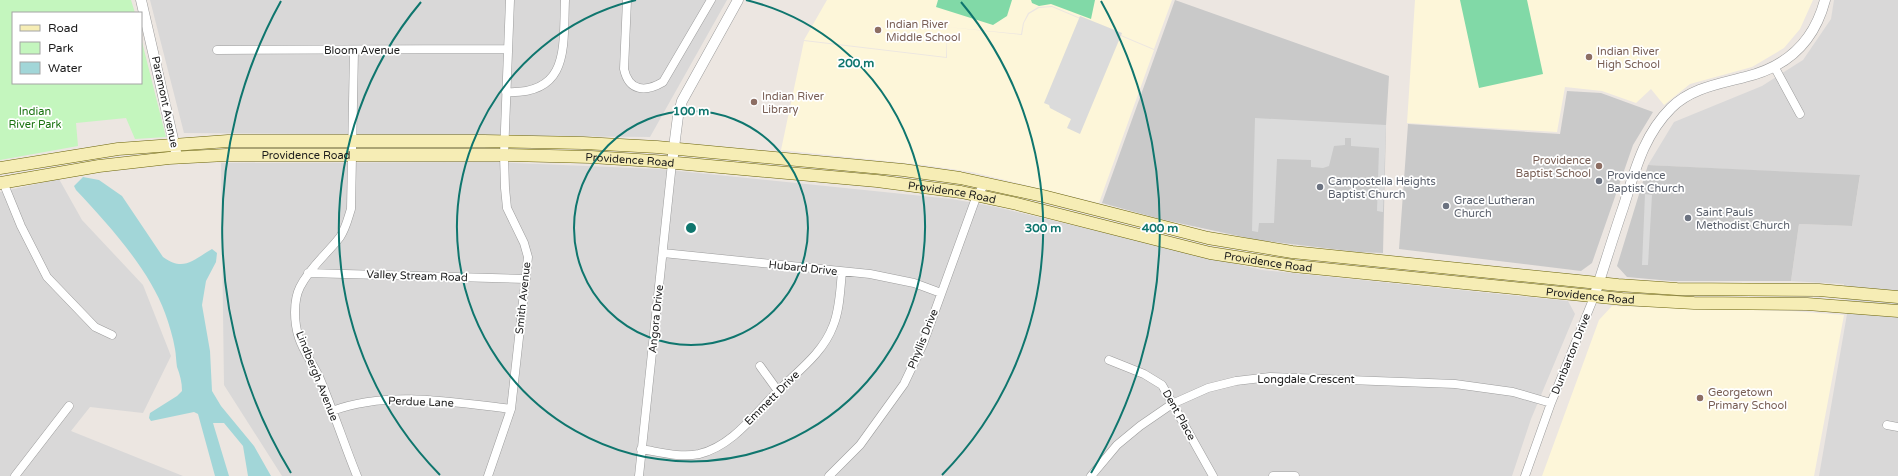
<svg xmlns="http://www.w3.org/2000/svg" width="1898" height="476" font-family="'Varela Round',sans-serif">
  <rect width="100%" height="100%" fill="#ece6e1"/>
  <path fill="#d9d8d8" d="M 150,0 L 727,0 L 650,137 L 184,133 Z
    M 1834,0 L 1898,0 L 1898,476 L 1819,476 L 1847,314 L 1844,284 L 1791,281 L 1799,224 L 1852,226 L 1860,176 L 1648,165 L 1674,122 L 1762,86 L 1803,60 L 1831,19 Z
    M 493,162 L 659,169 L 952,199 L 996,207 L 1262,270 L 1568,301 L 1575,314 L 1531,419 L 1512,476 L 282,476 L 224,385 L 221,163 Z
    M 59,179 L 82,220 L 143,285 L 171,356 L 143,413 L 90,407 L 71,431 L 183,476 L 0,476 L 0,192 Z"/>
  <path fill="#fdf6d9" d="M 827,0 L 1172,0 L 1154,49 L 1052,6 L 1038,7 L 1028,13 L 1023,23 L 1021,34 L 947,27 L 1022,35 L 1024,23 L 1029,14 L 1039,8 L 1052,7 L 1154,50 L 1099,203 L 972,172 L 924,165 L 781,150 L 804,41 L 947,58 L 947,32 L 946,57 L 804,40 Z
    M 1415,0 L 1813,0 L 1800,29 L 1784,48 L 1752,67 L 1690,84 L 1664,105 L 1651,89 L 1636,103 L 1602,91 L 1565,87 L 1557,132 L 1407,123 Z
    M 1612,306 L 1792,311 L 1844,315 L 1814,476 L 1542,476 L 1599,320 Z"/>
  <path fill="#c9c9c9" d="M 1175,0 L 1389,76 L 1386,125 L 1383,253 L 1357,252 L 1257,240 L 1160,219 L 1102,203 Z
    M 1567,91 L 1601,93 L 1653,112 L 1633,145 L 1592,263 L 1581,271 L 1399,249 L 1408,124 L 1560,134 Z
    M 1648,165 L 1860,175 L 1852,226 L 1799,224 L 1791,281 L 1671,281 L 1627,277 L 1617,266 Z"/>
  <path fill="#c4f6be" d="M 0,0 L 131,0 L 135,13 L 13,13 L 13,83 L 141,83 L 141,38 L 166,137 L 135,139 L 126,118 L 76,123 L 78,146 L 0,160 Z"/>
  <path fill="#81d9a7" d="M 938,0 L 1012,0 L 1007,16 L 993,25 L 936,7 Z
    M 1031,0 L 1095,0 L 1091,19 L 1051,4 L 1039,6 L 1032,3 Z
    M 1460,0 L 1527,0 L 1543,74 L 1479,88 Z"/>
  <path fill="#dbdbdb" d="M 1080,16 L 1122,33 L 1080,134 L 1067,128 L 1071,119 L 1050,108 L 1049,105 L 1044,103 Z
    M 1255,118 L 1386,125 L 1383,212 L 1377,211 L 1379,148 L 1351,146 L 1351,138 L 1345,138 L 1345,145 L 1334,146 L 1329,166 L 1323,168 L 1311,167 L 1311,160 L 1277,159 L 1274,223 L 1259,223 L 1258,232 L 1252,231 Z
    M 1645,194 L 1652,195 L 1648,265 L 1642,265 Z"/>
  <path fill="#a2d6d8" d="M 83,177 L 99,180 L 122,196 L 163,257 C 184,272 193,260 212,249 L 217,253 L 216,262 L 206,281 L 202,305 L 210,351 L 212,391 L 221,406 L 254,446 L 271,476 L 248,476 L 243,446 L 224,423 L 213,423 L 229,476 L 215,476 L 198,414 L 194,412 L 151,421 L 149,418 L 150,413 L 177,396 L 182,391 C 182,382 180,375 177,367 C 176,361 176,354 175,349 C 173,337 169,324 165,313 C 149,269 108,224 76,190 L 74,186 Z"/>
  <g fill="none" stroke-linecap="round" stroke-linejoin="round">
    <defs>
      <path id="minor" d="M 627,0 L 624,69 C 629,92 646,92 663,82 L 711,0
        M 217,50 L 508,49
        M 354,50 L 351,209 C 348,218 346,228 340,237 C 327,254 310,267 300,287 C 293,301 294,323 299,338 C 304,353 314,365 320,379 C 333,410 344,444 357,476
        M 1775,68 L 1800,114
        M 506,92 C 570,95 563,47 565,0
        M 3,182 L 21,226 L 47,277 L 95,327 L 112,335
        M 663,253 L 870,274 L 914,283 L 941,293
        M 308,273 L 526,279
        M 1109,360 L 1144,374 L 1162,385 L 1213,476
        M 760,366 L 778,391
        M 332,411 C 388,390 452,402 511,409
        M 1887,425 L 1898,427
        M 641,449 C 660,452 680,458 699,454 C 733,446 755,413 779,390 C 798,371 823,353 833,326 C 840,309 840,290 842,272
        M 15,476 L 69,406
        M 488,476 L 511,409 L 528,257 L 524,243 L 507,208 L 505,188 L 504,155 L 510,0
        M 639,476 L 672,163
        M 829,476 L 860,445 L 904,384 L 923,344 L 977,195 L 986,183
        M 1091,476 L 1117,445 L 1140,426 L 1172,404 L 1208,388 L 1236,381 L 1270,377 L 1455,384 L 1513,392 L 1551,403
        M 1273,476 L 1295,476
        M 1525,476 L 1551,403 L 1594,297"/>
      <path id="tertiary" d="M 141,0 L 176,152
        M 672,163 L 678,116 L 682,101 L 738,0
        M 1594,297 C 1604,267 1613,237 1623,208 C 1635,171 1643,136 1671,108 C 1691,88 1719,84 1745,77 C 1787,67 1814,42 1825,0"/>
      <g id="secondary">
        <path d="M 0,168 L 118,149 L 228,141 L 484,141 L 583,143 L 657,147 L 903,170 L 960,178 L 1043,196 L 1208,238 L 1292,252 L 1618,285 L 1677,289 L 1819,290 L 1898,297"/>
        <path id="s1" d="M 0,183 L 99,166 L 169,158 L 226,155 L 504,155 L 591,157 L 654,161 L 877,181 L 961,192 L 1017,204 L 1210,253 L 1294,266 L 1622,299 L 1694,303 L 1807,304 L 1898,311"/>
      </g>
    </defs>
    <use href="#minor" stroke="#9c9c9c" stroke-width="9"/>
    <use href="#tertiary" stroke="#9c9c9c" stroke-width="11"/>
    <use href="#secondary" stroke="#6a6309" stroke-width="13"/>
    <use href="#minor" stroke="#fff" stroke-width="8"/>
    <use href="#tertiary" stroke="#fff" stroke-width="10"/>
    <use href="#secondary" stroke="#f6edb5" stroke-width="12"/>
  </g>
  <g fill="none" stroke="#0f766e" stroke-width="2">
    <circle cx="691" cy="228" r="117"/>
    <path d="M746 0A234 234 0 1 1 636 0"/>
    <path d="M440 475A352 352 0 0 1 421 2M961 2A352 352 0 0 1 942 475"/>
    <path d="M291 473A469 469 0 0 1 281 1M1101 1A469 469 0 0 1 1091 473"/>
  </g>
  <g fill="#8d6e63" stroke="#fff" stroke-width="1.5">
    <circle cx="878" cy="30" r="4"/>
    <circle cx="1589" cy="57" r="4"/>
    <circle cx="754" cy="102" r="4"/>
    <circle cx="1599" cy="166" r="4"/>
    <circle cx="1700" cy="398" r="4"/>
  </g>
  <g fill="#6b7280" stroke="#fff" stroke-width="1.5">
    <circle cx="1599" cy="181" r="4"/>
    <circle cx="1320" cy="187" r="4"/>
    <circle cx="1446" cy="206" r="4"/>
    <circle cx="1688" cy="218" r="4"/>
  </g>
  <g text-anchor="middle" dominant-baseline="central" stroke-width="3.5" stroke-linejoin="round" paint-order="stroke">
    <g font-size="11" fill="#785e54" stroke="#fff" text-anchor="start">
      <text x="886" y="24">Indian River<tspan x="886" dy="13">Middle School</tspan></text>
      <text x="1597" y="51">Indian River<tspan x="1597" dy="13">High School</tspan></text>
      <text x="762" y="96">Indian River<tspan x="762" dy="13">Library</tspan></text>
      <text x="1591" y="160" text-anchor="end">Providence<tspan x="1591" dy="13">Baptist School</tspan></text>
      <text x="1708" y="392">Georgetown<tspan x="1708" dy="13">Primary School</tspan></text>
    </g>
    <g font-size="11" fill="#1b1b1b" stroke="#fff">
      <text x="362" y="50">Bloom Avenue</text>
      <text transform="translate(165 102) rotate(78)">Paramont Avenue</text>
      <text stroke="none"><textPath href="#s1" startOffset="308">Providence Road</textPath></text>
      <text stroke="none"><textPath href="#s1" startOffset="632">Providence Road</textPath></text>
      <text stroke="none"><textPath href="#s1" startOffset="956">Providence Road</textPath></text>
      <text stroke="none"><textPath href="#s1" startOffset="1280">Providence Road</textPath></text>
      <text transform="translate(803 268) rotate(6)">Hubard Drive</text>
      <text transform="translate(417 276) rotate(2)">Valley Stream Road</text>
      <text stroke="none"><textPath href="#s1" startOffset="1604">Providence Road</textPath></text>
      <text transform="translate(523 298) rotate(-84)">Smith Avenue</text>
      <text transform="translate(656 319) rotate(-84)">Angora Drive</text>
      <text transform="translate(923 339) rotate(-68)">Phyllis Drive</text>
      <text transform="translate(1571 354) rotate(-68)">Dunbarton Drive</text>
      <text transform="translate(317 376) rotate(68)">Lindbergh Avenue</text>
      <text x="1306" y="379">Longdale Crescent</text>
      <text transform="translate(772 398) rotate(-45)">Emmett Drive</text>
      <text transform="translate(421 402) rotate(2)">Perdue Lane</text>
      <text transform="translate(1179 415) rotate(61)">Dent Place</text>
    </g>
    <g font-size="11" fill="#1a7210" stroke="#fff">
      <text x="35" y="111">Indian<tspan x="35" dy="13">River Park</tspan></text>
    </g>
    <g font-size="11" fill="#5b616d" stroke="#fff" text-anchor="start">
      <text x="1607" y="175">Providence<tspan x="1607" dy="13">Baptist Church</tspan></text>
      <text x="1328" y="181">Campostella Heights<tspan x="1328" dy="13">Baptist Church</tspan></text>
      <text x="1454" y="200">Grace Lutheran<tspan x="1454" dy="13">Church</tspan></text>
      <text x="1696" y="212">Saint Pauls<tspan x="1696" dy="13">Methodist Church</tspan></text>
    </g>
  </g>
  <circle cx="691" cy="228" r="6" fill="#0f766e" stroke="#fff" stroke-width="2"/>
  <g font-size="12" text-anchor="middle" font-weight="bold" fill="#0f766e" stroke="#fff" stroke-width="3.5" stroke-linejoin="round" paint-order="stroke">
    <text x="856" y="67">200 m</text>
    <text x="691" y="115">100 m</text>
    <text x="1043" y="232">300 m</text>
    <text x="1160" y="232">400 m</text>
  </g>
  <rect x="12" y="12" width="130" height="72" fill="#ffffff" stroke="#a4a4a4"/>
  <rect x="20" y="25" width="20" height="6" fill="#f6edb5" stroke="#a4a4a4"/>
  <text x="48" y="32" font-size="12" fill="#1b1b1b">Road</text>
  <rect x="20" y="42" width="20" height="12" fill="#c4f6be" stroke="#a4a4a4"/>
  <text x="48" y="52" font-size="12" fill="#1b1b1b">Park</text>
  <rect x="20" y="62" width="20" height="12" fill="#a2d6d8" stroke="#a4a4a4"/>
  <text x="48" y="72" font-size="12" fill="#1b1b1b">Water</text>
</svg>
